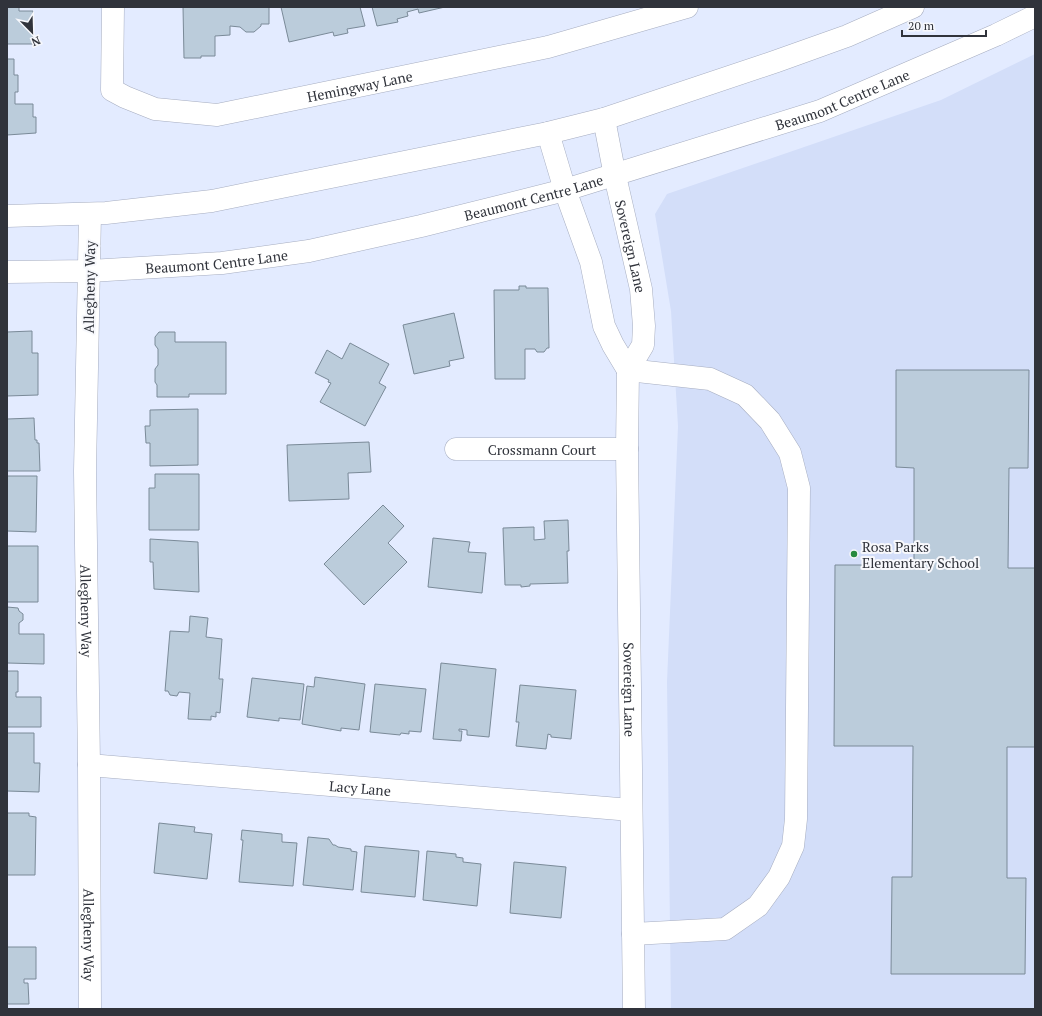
<svg xmlns="http://www.w3.org/2000/svg" width="1042" height="1016" font-family="'PT Serif',serif">
  <rect width="100%" height="100%" fill="#e3ebff"/>
  <path fill="#d3def9" d="M 1035,54 L 1035,1009 L 671,1009 L 667,682 L 678,426 L 671,311 L 655,214 L 667,194 L 941,100 Z"/>
  <path fill="#bbccdb" stroke="#7a8a98" d="M 7,7 L 19,7 L 19,11 L 33,11 L 33,44 L 7,44 Z
    M 183,7 L 269,7 L 269,24 L 261,24 L 261,26 L 254,32 L 246,32 L 240,27 L 230,26 L 230,35 L 215,36 L 215,56 L 201,56 L 201,58 L 184,58 Z
    M 281,7 L 360,7 L 365,26 L 347,29 L 348,33 L 334,36 L 333,32 L 289,42 Z
    M 372,7 L 445,7 L 419,13 L 418,9 L 407,12 L 408,16 L 397,19 L 398,22 L 377,26 Z
    M 7,59 L 14,59 L 14,75 L 18,75 L 18,92 L 15,92 L 15,104 L 33,104 L 33,117 L 36,117 L 36,133 L 7,135 Z
    M 519,286 L 526,286 L 526,288 L 548,288 L 549,348 L 547,348 L 544,352 L 537,352 L 535,349 L 525,349 L 525,379 L 495,379 L 494,290 L 519,290 Z
    M 454,313 L 464,358 L 449,361 L 450,366 L 414,374 L 403,325 Z
    M 32,331 L 32,353 L 38,353 L 38,395 L 7,396 L 7,332 Z
    M 159,332 L 175,332 L 175,342 L 226,342 L 226,394 L 189,394 L 189,397 L 157,397 L 157,385 L 155,382 L 155,369 L 158,365 L 158,349 L 155,345 L 155,337 Z
    M 350,343 L 389,364 L 379,383 L 386,387 L 365,426 L 320,402 L 331,383 L 328,382 L 329,380 L 315,373 L 327,350 L 342,359 Z
    M 896,370 L 1029,370 L 1028,468 L 1009,468 L 1008,568 L 1035,568 L 1035,747 L 1007,747 L 1007,878 L 1026,878 L 1025,974 L 891,974 L 892,877 L 912,877 L 913,746 L 834,746 L 835,565 L 914,565 L 914,468 L 896,467 Z
    M 198,409 L 198,465 L 150,466 L 150,443 L 146,443 L 145,426 L 150,426 L 150,410 Z
    M 34,418 L 35,440 L 37,440 L 37,443 L 39,443 L 40,471 L 7,471 L 7,419 Z
    M 369,442 L 371,472 L 348,473 L 349,499 L 289,501 L 287,445 Z
    M 155,474 L 199,474 L 199,530 L 149,530 L 149,488 L 155,488 Z
    M 7,476 L 37,476 L 36,532 L 7,531 Z
    M 383,505 L 404,526 L 388,543 L 407,562 L 364,605 L 324,564 Z
    M 568,520 L 569,551 L 567,551 L 568,583 L 530,584 L 530,586 L 521,587 L 521,585 L 505,585 L 503,528 L 534,527 L 534,540 L 545,539 L 544,521 Z
    M 433,538 L 470,542 L 468,552 L 486,553 L 482,593 L 428,587 Z
    M 150,539 L 198,542 L 199,592 L 154,589 L 153,562 L 150,562 Z
    M 7,546 L 38,546 L 38,602 L 7,602 Z
    M 7,607 L 18,608 L 19,611 L 23,614 L 23,620 L 19,623 L 19,634 L 44,634 L 44,664 L 7,663 Z
    M 190,616 L 208,618 L 206,637 L 222,639 L 219,679 L 223,679 L 220,713 L 216,712 L 216,717 L 211,716 L 211,720 L 188,719 L 190,693 L 179,692 L 177,696 L 170,695 L 168,691 L 165,691 L 170,631 L 189,632 Z
    M 441,663 L 496,669 L 489,737 L 467,735 L 467,730 L 459,729 L 459,731 L 462,731 L 461,741 L 433,739 Z
    M 7,671 L 18,671 L 18,692 L 16,692 L 16,697 L 41,697 L 41,727 L 7,727 Z
    M 315,677 L 365,684 L 359,730 L 341,728 L 341,731 L 302,724 L 307,686 L 314,687 Z
    M 252,678 L 304,684 L 300,720 L 279,718 L 279,721 L 247,717 Z
    M 375,684 L 426,689 L 421,732 L 409,731 L 409,734 L 401,733 L 400,735 L 370,732 Z
    M 520,685 L 576,690 L 571,739 L 551,737 L 551,735 L 548,734 L 546,749 L 516,746 L 519,722 L 516,722 Z
    M 7,733 L 34,733 L 34,763 L 40,763 L 39,792 L 7,791 Z
    M 7,813 L 29,813 L 29,816 L 36,817 L 35,875 L 7,875 Z
    M 159,823 L 195,827 L 194,832 L 212,834 L 207,879 L 154,873 Z
    M 242,830 L 282,834 L 282,842 L 297,843 L 293,886 L 239,882 L 243,840 L 241,840 Z
    M 308,837 L 329,839 L 333,845 L 335,845 L 338,847 L 351,849 L 351,851 L 357,852 L 353,890 L 303,885 Z
    M 365,846 L 419,851 L 415,897 L 361,892 Z
    M 427,851 L 456,854 L 456,857 L 463,858 L 463,862 L 481,864 L 477,906 L 423,900 Z
    M 514,862 L 566,867 L 561,918 L 510,913 Z
    M 7,947 L 36,947 L 36,979 L 24,979 L 24,983 L 28,983 L 29,1004 L 7,1004 Z"/>
  <g fill="none" stroke-linecap="round" stroke-linejoin="round">
    <defs>
      <g id="minor">
        <path id="s1" d="M 113,7 L 112,90 L 125,97 L 155,109 L 217,115 L 548,47 L 687,7"/>
        <path id="s2" d="M 604,119 L 615,176 L 641,289 L 644,326 L 643,345 L 628,370 L 627,449 L 634,1009"/>
        <path d="M 548,133 L 565,190 L 591,262 L 604,326 L 613,345 L 628,370"/>
        <path id="s3" d="M 90,214 L 85,471 L 89,765 L 90,1009"/>
        <path d="M 7,216 L 106,213 L 212,201 L 548,133 L 604,119 L 777,61 L 847,36 L 913,7"/>
        <path id="s4" d="M 7,272 L 90,271 L 222,263 L 309,251 L 421,226 L 565,190 L 820,111 L 996,35 L 1035,16"/>
        <path d="M 628,370 L 710,379 L 745,395 L 770,421 L 790,453 L 799,488 L 796,819 L 793,846 L 779,877 L 758,906 L 725,929 L 633,934"/>
        <path id="s5" d="M 456,449 L 627,449"/>
        <path id="s6" d="M 89,765 L 631,810"/>
      </g>
    </defs>
    <use href="#minor" stroke="#a6adc0" stroke-width="23"/>
    <use href="#minor" stroke="#fff" stroke-width="22"/>
  </g>
  <circle fill="#278a3f" stroke="#f7f8fc" stroke-width="1.5" cx="854" cy="554" r="4"/>
  <g text-anchor="middle" dominant-baseline="central" stroke-width="4" stroke-linejoin="round" paint-order="stroke">
    <g font-size="14" fill="#30333b" stroke="#f7f8fc">
      <text stroke="none"><textPath href="#s1" startOffset="338">Hemingway Lane</textPath></text>
      <text stroke="none"><textPath href="#s4" startOffset="858">Beaumont Centre Lane</textPath></text>
      <text stroke="none"><textPath href="#s4" startOffset="534">Beaumont Centre Lane</textPath></text>
      <text stroke="none"><textPath href="#s2" startOffset="130">Sovereign Lane</textPath></text>
      <text stroke="none"><textPath href="#s4" startOffset="210">Beaumont Centre Lane</textPath></text>
      <text transform="translate(89 287) rotate(-89)">Allegheny Way</text>
      <text stroke="none"><textPath href="#s5" startOffset="86">Crossmann Court</textPath></text>
      <text stroke="none"><textPath href="#s3" startOffset="397">Allegheny Way</textPath></text>
      <text stroke="none"><textPath href="#s2" startOffset="579">Sovereign Lane</textPath></text>
      <text stroke="none"><textPath href="#s6" startOffset="272">Lacy Lane</textPath></text>
      <text stroke="none"><textPath href="#s3" startOffset="721">Allegheny Way</textPath></text>
    </g>
    <g font-size="14" fill="#30333b" stroke="#f7f8fc" text-anchor="start">
      <text x="862" y="546">Rosa Parks<tspan x="862" dy="16">Elementary School</tspan></text>
    </g>
  </g>
  <rect width="1042" height="1016" fill="none" stroke="#30333b" stroke-width="16"/>
  <g transform="translate(32 32) rotate(157)" stroke="#f7f8fc" stroke-width="3" paint-order="stroke">
  <path d="M0-3L7 15L0 10L-7 15Z" fill="#30333b"/>
  <text y="-6" font-size="11" font-weight="bold" text-anchor="middle" fill="#30333b">N</text>
  </g>
  <path d="M902 30v6h84v-6" fill="none" stroke="#30333b" stroke-width="2"/>
  <text x="908" y="30" font-size="12" fill="#30333b" stroke="#f7f8fc" stroke-width="3" paint-order="stroke">20 m</text>
</svg>
